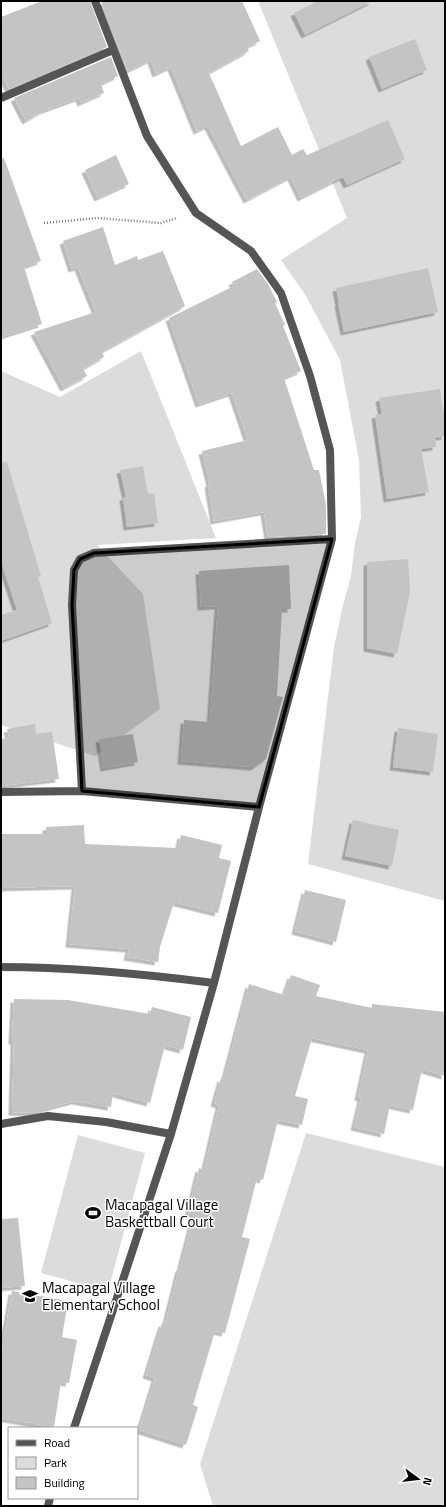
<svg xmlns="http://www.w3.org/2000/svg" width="446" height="1507" font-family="'Titillium Web',sans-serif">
  <defs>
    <filter id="shadow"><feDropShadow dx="-3.5" dy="3.5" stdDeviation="0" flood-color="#0004"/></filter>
  </defs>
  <rect width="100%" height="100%" fill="#fff"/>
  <path fill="#dcdcdc" d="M 258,1 L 445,1 L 445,901 L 308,864 L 334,647 L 343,605 L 351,576 L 355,543 L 361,517 L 359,460 L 340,360 L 306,296 L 281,260 L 347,218 Z
    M 141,351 L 216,538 L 97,545 L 143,594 L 160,709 L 95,756 L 1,725 L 1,371 L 60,397 Z
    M 306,1133 L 445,1167 L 445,1506 L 213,1506 L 200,1464 Z
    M 78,1135 L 145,1153 L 108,1291 L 41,1273 Z"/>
  <path fill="#c4c4c4" filter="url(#shadow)" d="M 42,1 L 90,1 L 107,47 L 9,89 L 1,73 L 1,17 Z
    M 101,1 L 242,1 L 260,41 L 247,47 L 249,51 L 209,73 L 241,146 L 278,127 L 292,155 L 303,149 L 307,155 L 388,120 L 405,159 L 347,185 L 343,177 L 301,198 L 291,177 L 247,200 L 208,126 L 197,131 L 171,67 L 156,74 L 151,60 L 128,71 Z
    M 318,1 L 373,1 L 305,35 L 294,13 Z
    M 415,39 L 427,70 L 382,89 L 369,57 Z
    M 111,57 L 118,76 L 101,84 L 104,93 L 81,103 L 79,98 L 43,111 L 26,121 L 14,98 Z
    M 116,155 L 129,184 L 98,198 L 85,170 Z
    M 4,158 L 41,261 L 24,267 L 42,324 L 1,337 L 1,159 Z
    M 103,227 L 115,265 L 137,256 L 138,260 L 163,251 L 185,306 L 102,352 L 104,357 L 83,369 L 87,376 L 64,388 L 34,332 L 96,312 L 78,267 L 72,269 L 63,241 Z
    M 428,268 L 438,312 L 344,332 L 338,303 L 339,303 L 336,288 Z
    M 257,269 L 268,284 L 277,302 L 275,303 L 285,325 L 283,326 L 301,371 L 284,378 L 314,470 L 319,470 L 326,505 L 326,534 L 268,537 L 264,512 L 214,521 L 208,484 L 210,483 L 202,451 L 248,440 L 232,393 L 199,404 L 169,318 L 234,286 L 232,282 Z
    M 440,389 L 445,421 L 445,436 L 435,438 L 436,447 L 421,449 L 429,492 L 387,499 L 375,415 L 382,414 L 379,398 Z
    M 7,462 L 41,576 L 38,577 L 52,623 L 1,641 L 1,615 L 17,610 L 1,561 L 1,463 Z
    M 143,466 L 148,494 L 154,493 L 158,523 L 127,527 L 123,497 L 126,497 L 120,470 Z
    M 408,559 L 410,592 L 397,654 L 367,648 L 367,562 Z
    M 289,565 L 291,609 L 282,609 L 277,696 L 283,697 L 266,759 L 254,767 L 181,761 L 184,720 L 210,722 L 218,606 L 201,607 L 199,571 Z
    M 35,724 L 36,734 L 52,732 L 59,779 L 1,786 L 1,739 L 9,738 L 7,729 Z
    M 398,728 L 438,734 L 433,772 L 393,767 Z
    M 133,734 L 138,762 L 104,768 L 99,739 Z
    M 353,820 L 399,830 L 392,866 L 345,856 Z
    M 84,825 L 85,844 L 178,848 L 181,835 L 222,845 L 219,858 L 231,861 L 218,913 L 174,902 L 160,947 L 158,962 L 127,957 L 129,949 L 69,944 L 75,886 L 1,888 L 1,834 L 46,834 L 46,827 Z
    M 305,890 L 346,900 L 336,942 L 295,931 Z
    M 291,975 L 320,985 L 316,996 L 372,1008 L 372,1004 L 445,1012 L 445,1076 L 422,1069 L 413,1110 L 390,1105 L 384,1134 L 354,1127 L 361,1098 L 358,1097 L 368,1050 L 312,1038 L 295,1096 L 308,1099 L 302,1125 L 278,1120 L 263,1180 L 257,1178 L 242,1237 L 250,1239 L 225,1333 L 215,1331 L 193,1405 L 198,1407 L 186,1445 L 139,1430 L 155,1378 L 146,1375 L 162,1323 L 165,1324 L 179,1268 L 180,1268 L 194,1214 L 188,1213 L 199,1168 L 204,1170 L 219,1105 L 214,1103 L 221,1078 L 224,1079 L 249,984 L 284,995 Z
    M 14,999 L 68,1000 L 150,1014 L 152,1007 L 191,1017 L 183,1050 L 165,1045 L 150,1103 L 113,1093 L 111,1107 L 75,1101 L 45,1109 L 45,1111 L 36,1113 L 12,1112 L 14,1041 L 12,1041 Z
    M 18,1218 L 25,1286 L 1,1288 L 1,1219 Z
    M 12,1291 L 68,1301 L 62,1337 L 77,1340 L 69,1383 L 61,1382 L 54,1427 L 1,1418 L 1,1355 Z"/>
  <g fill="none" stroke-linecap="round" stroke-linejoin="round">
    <path stroke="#777" stroke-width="2.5" stroke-dasharray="1 2" stroke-linecap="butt" d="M 44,223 L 98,218 L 161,223 L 177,218"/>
    <path stroke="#555" stroke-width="8" d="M 1,98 L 113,50
      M 82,791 L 72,605 L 74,570 L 80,559 L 94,553 L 332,539
      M 1,792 L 82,791 L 259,807
      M 1,967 C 72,967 144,974 214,983
      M 1,1124 L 48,1116 L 106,1122 L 171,1134
      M 74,1428 L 171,1134 L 214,983 L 259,807 L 332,539 L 330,450 L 310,376 L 281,293 L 251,251 L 196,213 L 147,136 L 95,1
      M 48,1506 L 50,1498"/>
  </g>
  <path fill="#000" fill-opacity="0.2" stroke="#000" stroke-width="3" stroke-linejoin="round" d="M 332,539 L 259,807 L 82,791 L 72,605 L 74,570 L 80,559 L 94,553 Z"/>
  <defs>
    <symbol id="stadium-bare" viewBox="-9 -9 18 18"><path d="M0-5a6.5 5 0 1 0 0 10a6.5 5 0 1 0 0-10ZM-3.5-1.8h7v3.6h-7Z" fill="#000" stroke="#fff" stroke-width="2.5" paint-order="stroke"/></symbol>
    <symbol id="school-bare" viewBox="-9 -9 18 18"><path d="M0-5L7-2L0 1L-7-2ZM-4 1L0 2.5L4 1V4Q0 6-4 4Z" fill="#000" stroke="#fff" stroke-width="2.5" paint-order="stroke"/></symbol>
  </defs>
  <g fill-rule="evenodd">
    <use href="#stadium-bare" x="82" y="1202" width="22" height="22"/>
    <use href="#school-bare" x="19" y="1285" width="22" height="22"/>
  </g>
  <g text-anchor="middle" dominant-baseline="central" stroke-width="3" stroke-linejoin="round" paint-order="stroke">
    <g font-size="15" fill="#000" stroke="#fff" text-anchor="start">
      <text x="105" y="1204">Macapagal Village<tspan x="105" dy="17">Baskettball Court</tspan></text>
      <text x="42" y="1287">Macapagal Village<tspan x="42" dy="17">Elementary School</tspan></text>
    </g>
  </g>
  <rect width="446" height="1507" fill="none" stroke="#000000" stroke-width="4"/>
  <rect x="8" y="1427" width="130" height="72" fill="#ffffff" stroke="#999999"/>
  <rect x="16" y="1440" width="20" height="6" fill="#555555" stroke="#999999"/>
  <text x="44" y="1447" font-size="12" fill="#000000">Road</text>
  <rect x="16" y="1457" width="20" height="12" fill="#dcdcdc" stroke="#999999"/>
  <text x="44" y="1467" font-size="12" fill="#000000">Park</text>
  <rect x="16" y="1477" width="20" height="12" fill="#c4c4c4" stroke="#999999"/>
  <text x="44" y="1487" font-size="12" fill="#000000">Building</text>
  <g transform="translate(418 1479) rotate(105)" stroke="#ffffff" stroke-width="3" paint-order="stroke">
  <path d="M0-3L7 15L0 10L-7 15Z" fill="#000000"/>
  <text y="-6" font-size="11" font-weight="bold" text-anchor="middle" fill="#000000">N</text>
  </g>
</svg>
